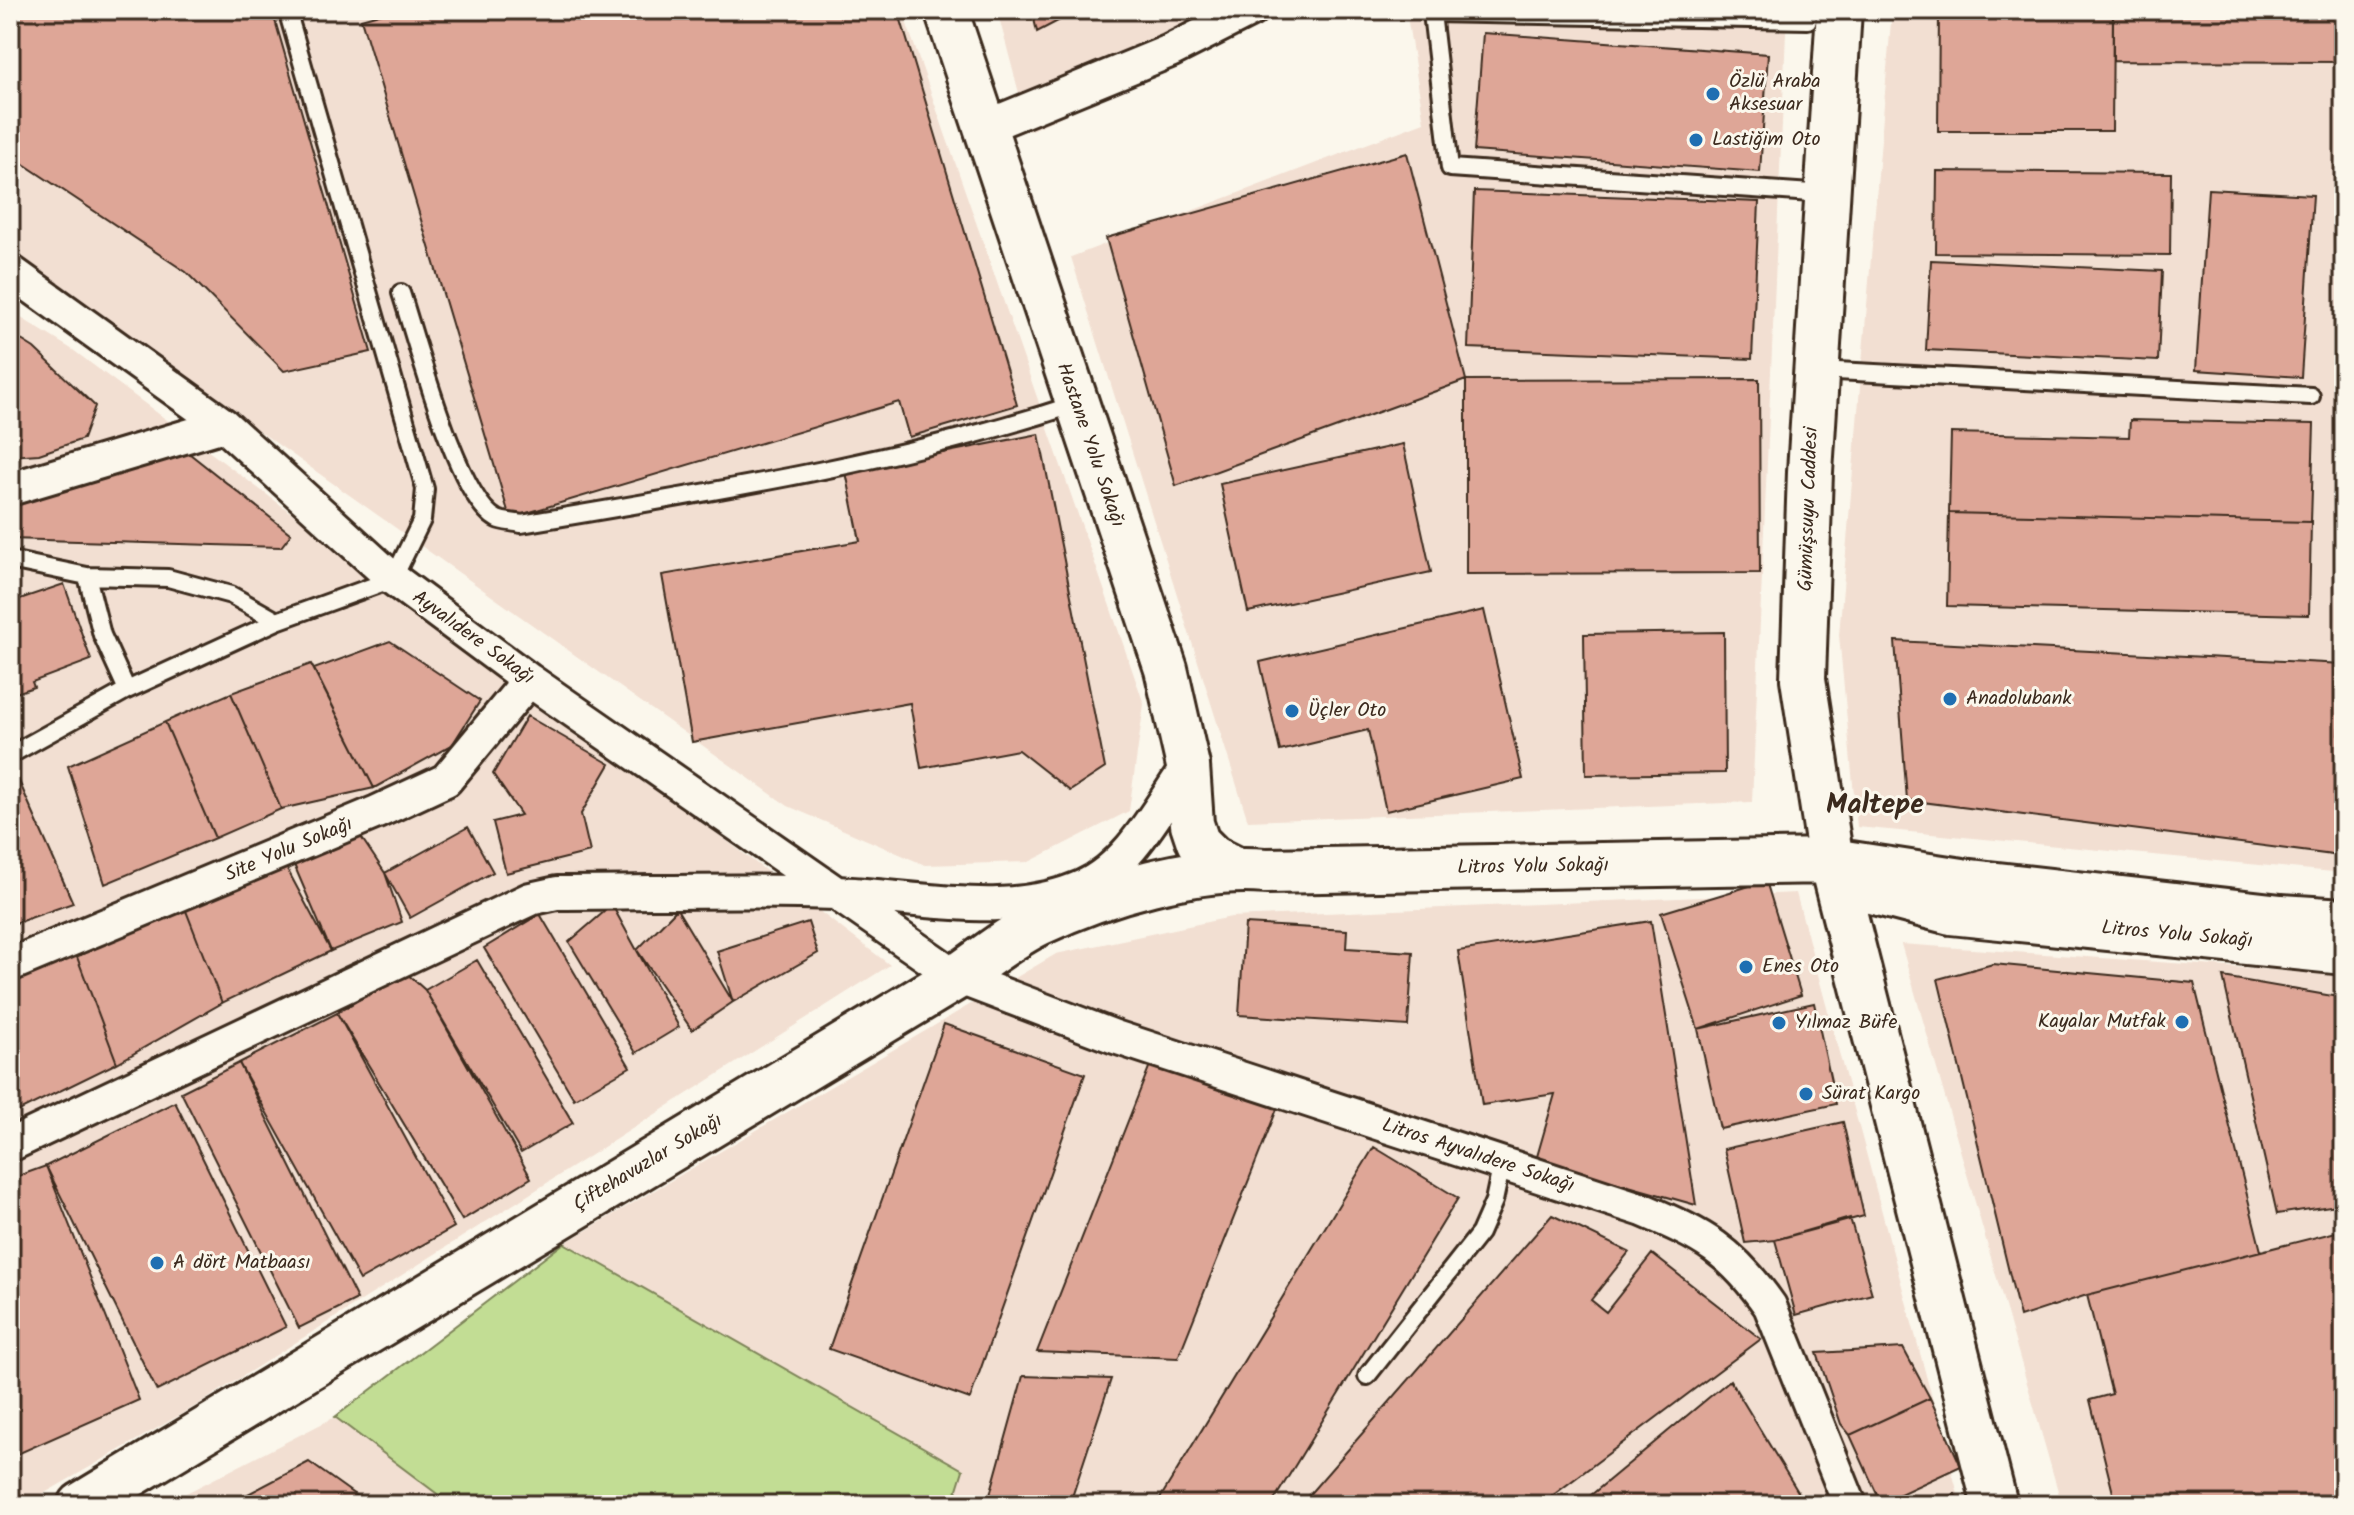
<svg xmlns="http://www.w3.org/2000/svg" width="2354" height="1515" font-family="Kalam,sans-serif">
  <rect width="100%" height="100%" fill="#fbf7ec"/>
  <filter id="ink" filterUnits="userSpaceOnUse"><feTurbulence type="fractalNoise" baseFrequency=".0125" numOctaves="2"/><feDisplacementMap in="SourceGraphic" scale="16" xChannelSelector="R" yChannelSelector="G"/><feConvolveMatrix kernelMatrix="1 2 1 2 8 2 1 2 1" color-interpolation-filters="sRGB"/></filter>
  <g filter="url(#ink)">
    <path fill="#f2dfd2" d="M 10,10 L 902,10 L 1144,704 L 1129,811 L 1029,862 L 925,865 L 788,806 L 22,263 L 10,254 Z
      M 997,10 L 1292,10 L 1029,131 Z
      M 1406,10 L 1787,10 L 1752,802 L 1248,821 L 1071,257 L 1424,122 Z
      M 1892,10 L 2344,10 L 2344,873 L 1857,827 L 1839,635 Z
      M 10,311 L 73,350 L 538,697 L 890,965 L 199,1404 L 24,1505 L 10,1505 Z
      M 1796,893 L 1961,1505 L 952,1505 L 962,1470 L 565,1243 L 1056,954 L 1231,917 Z
      M 1901,944 L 2344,975 L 2344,1505 L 2062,1505 Z
      M 335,1417 L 452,1505 L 163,1505 Z"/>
    <path fill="#c2dd94" stroke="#7e8459" stroke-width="2" d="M 564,1243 L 963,1470 L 952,1505 L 452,1505 L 335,1417 Z"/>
    <path fill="#dea697" stroke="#3b2a1e" stroke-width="2" d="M 10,10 L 272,10 L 371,352 L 284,371 L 186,272 L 10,155 Z
      M 393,10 L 898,10 L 1017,405 L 909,437 L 899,402 L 510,518 L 361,19 Z
      M 1032,10 L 1079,10 L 1037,32 Z
      M 1939,10 L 2113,10 L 2112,131 L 1938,131 Z
      M 2113,10 L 2344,10 L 2344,62 L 2113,61 Z
      M 1483,33 L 1768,54 L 1760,172 L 1474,151 Z
      M 1407,153 L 1466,380 L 1176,486 L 1106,238 Z
      M 1937,171 L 2171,173 L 2170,255 L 1936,253 Z
      M 2208,189 L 2313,195 L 2301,377 L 2196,370 Z
      M 1474,191 L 1759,202 L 1752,359 L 1468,348 Z
      M 1931,260 L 2162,271 L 2158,361 L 1926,350 Z
      M 10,333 L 34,348 L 95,406 L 83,439 L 39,454 L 10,456 Z
      M 1759,379 L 1760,573 L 1466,574 L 1466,380 Z
      M 2130,420 L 2314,424 L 2311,522 L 1949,513 L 1951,433 L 2129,437 Z
      M 1039,434 L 1105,768 L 1070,791 L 1018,750 L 921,768 L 910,703 L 692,742 L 662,575 L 860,541 L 846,472 Z
      M 1403,444 L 1431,572 L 1248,612 L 1220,484 Z
      M 185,450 L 291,534 L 281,547 L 10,539 L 10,496 Z
      M 1949,513 L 2311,522 L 2309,615 L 1947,606 Z
      M 64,584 L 91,660 L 32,682 L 34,687 L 10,695 L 10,591 L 14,601 Z
      M 1484,610 L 1523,779 L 1386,811 L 1368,730 L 1280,751 L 1260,662 Z
      M 1724,632 L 1725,773 L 1586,775 L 1584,634 Z
      M 390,641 L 480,701 L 452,745 L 374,788 L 314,669 Z
      M 1895,641 L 2343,664 L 2333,855 L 1907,800 Z
      M 311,664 L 374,788 L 281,809 L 231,693 Z
      M 231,693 L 281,809 L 215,838 L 165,722 Z
      M 527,716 L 610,764 L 581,814 L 590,852 L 506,873 L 493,822 L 521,815 L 493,774 Z
      M 165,722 L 215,838 L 105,884 L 68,766 Z
      M 18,779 L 73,903 L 10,925 L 10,782 Z
      M 468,827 L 493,872 L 410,918 L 385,873 Z
      M 359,834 L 385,873 L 402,922 L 331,951 L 292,860 Z
      M 285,865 L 331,951 L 222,1003 L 183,903 Z
      M 1766,881 L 1801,995 L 1698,1029 L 1661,913 Z
      M 183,903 L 222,1003 L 117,1063 L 74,949 Z
      M 612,905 L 679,1027 L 636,1053 L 569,942 Z
      M 677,909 L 733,1002 L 692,1030 L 637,950 Z
      M 540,914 L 630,1067 L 574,1099 L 484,948 Z
      M 1651,921 L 1696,1205 L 1536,1160 L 1555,1094 L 1482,1105 L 1458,951 Z
      M 808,922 L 818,953 L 733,1002 L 717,951 Z
      M 1245,924 L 1347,930 L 1346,948 L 1413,952 L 1408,1026 L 1239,1015 Z
      M 74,949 L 117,1063 L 17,1112 L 10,1097 L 10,976 Z
      M 477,960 L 573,1123 L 521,1153 L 425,990 Z
      M 1993,964 L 2194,983 L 2261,1251 L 2087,1295 L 2020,1317 L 1938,979 Z
      M 405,972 L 425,990 L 531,1178 L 462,1220 L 337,1013 Z
      M 2223,977 L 2344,998 L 2344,1204 L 2277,1214 Z
      M 1814,1003 L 1836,1104 L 1720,1129 L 1698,1029 Z
      M 337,1013 L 454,1227 L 360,1280 L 239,1063 Z
      M 944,1024 L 1085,1074 L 970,1399 L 829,1349 Z
      M 1152,1060 L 1277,1109 L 1178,1358 L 1037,1352 Z
      M 239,1063 L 357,1299 L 299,1328 L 181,1092 Z
      M 175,1102 L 286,1327 L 157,1391 L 46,1166 Z
      M 1843,1122 L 1864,1216 L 1775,1240 L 1745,1243 L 1724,1149 Z
      M 1374,1147 L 1458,1198 L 1271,1505 L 1156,1505 Z
      M 46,1166 L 139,1400 L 13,1456 L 10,1448 L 10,1179 Z
      M 1552,1215 L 1629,1252 L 1591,1300 L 1606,1312 L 1652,1254 L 1761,1339 L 1540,1505 L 1300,1505 Z
      M 1850,1218 L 1872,1294 L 1796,1315 L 1775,1240 Z
      M 2344,1230 L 2344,1505 L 2116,1505 L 2090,1400 L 2112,1394 L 2087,1295 Z
      M 1903,1348 L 1930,1398 L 1850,1435 L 1841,1424 L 1817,1353 Z
      M 1023,1376 L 1111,1379 L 1071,1500 L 988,1502 Z
      M 1730,1380 L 1806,1505 L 1579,1505 Z
      M 1930,1398 L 1961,1466 L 1881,1503 L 1850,1435 Z
      M 309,1462 L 369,1505 L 227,1505 Z
      M 1955,1494 L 1959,1505 L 1930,1505 Z"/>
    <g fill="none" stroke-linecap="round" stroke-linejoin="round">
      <defs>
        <path id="service" d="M 1808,20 L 1432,13 L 1450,168 L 1826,194
          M 401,293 C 416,338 457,499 497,519 C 503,522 514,522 521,524 C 711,492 893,464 1076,404
          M 1818,370 L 2311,396
          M 10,560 L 87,576 L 168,578 L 231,595 L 277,621
          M 87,576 L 102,635 L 127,690
          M 10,755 L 127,690 L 277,621 L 393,579 L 422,520 L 425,489 L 287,10
          M 1367,1376 L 1480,1233 L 1494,1201 L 1502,1163"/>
        <path id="minor" d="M 985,127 L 1170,51 L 1251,10
          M 10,271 L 224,425 L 393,579 L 529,680 L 957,977 L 1115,1037 L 1643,1210 C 1704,1236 1731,1250 1770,1306 L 1850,1505
          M 10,489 L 224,425
          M 10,965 L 377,812 L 446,780 L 529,680
          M 10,1145 L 530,899 L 557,893 C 650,893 743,889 836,893 C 914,896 1007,920 1082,887 C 1130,866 1159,807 1188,766"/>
        <path id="tertiary" d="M 946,10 L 1166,669 L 1188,766 L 1192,824 L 1198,842 L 1213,857 L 1235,868"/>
        <path id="secondary" d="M 1839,10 L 1810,472 L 1803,679 L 1831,861 L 1995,1505
          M 1863,889 L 1951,912 L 2344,952
          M 81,1505 L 957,977 C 983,959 1010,937 1039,923 C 1101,893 1198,864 1266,871 L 1831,861 L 1962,881 L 2281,917 L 2344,921"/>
      </defs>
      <use href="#service" stroke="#3b2a1e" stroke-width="22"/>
      <use href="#minor" stroke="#3b2a1e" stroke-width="38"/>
      <use href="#tertiary" stroke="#3b2a1e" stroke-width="48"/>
      <use href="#secondary" stroke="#3b2a1e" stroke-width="50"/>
      <use href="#service" stroke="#fbf7ec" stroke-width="16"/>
      <use href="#minor" stroke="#fbf7ec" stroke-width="32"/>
      <use href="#tertiary" stroke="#fbf7ec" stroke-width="42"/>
      <use href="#secondary" stroke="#fbf7ec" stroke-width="44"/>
    </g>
  </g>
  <g fill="#1f6fb2" stroke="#fbf7ec" stroke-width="3">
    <circle cx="1713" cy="94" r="8"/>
    <circle cx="1696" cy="140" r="8"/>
    <circle cx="1950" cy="699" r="8"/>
    <circle cx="1292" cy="711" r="8"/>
    <circle cx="1746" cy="967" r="8"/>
    <circle cx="2182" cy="1022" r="8"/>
    <circle cx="1779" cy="1023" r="8"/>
    <circle cx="1806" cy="1094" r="8"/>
    <circle cx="157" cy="1263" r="8"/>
  </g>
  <g text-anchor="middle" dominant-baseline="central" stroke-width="6" stroke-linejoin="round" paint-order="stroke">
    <g font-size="20" fill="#3b2a1e" stroke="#fbf7ec" text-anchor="start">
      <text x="1729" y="82">Özlü Araba<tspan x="1729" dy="23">Aksesuar</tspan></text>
      <text x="1712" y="140">Lastiğim Oto</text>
      <text x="1966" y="699">Anadolubank</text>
      <text x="1308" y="711">Üçler Oto</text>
      <text x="1762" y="967">Enes Oto</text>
      <text x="2166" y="1022" text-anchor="end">Kayalar Mutfak</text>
      <text x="1795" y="1023">Yılmaz Büfe</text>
      <text x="1822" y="1094">Sürat Kargo</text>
      <text x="173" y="1263">A dört Matbaası</text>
    </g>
    <g font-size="20" fill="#3b2a1e" stroke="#fbf7ec">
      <text transform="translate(1090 445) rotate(71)">Hastane Yolu Sokağı</text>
      <text transform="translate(1809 509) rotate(-88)">Gümüşsuyu Caddesi</text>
      <text transform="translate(473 638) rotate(36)">Ayvalıdere Sokağı</text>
      <text transform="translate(289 850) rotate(-23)">Site Yolu Sokağı</text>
      <text transform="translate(1533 867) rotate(-1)">Litros Yolu Sokağı</text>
      <text transform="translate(2177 935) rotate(5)">Litros Yolu Sokağı</text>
      <text transform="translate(1478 1156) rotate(18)">Litros Ayvalıdere Sokağı</text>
      <text transform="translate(648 1163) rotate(-31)">Çiftehavuzlar Sokağı</text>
    </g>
    <g font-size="28" font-weight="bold" fill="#3b2a1e" stroke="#fbf7ec">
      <text x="1875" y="805">Maltepe</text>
    </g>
  </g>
  <rect width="2354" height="1515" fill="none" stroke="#fbf7ec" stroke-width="40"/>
  <rect x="20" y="20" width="2314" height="1475" fill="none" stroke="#3b2a1e" stroke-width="3" filter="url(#ink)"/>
</svg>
